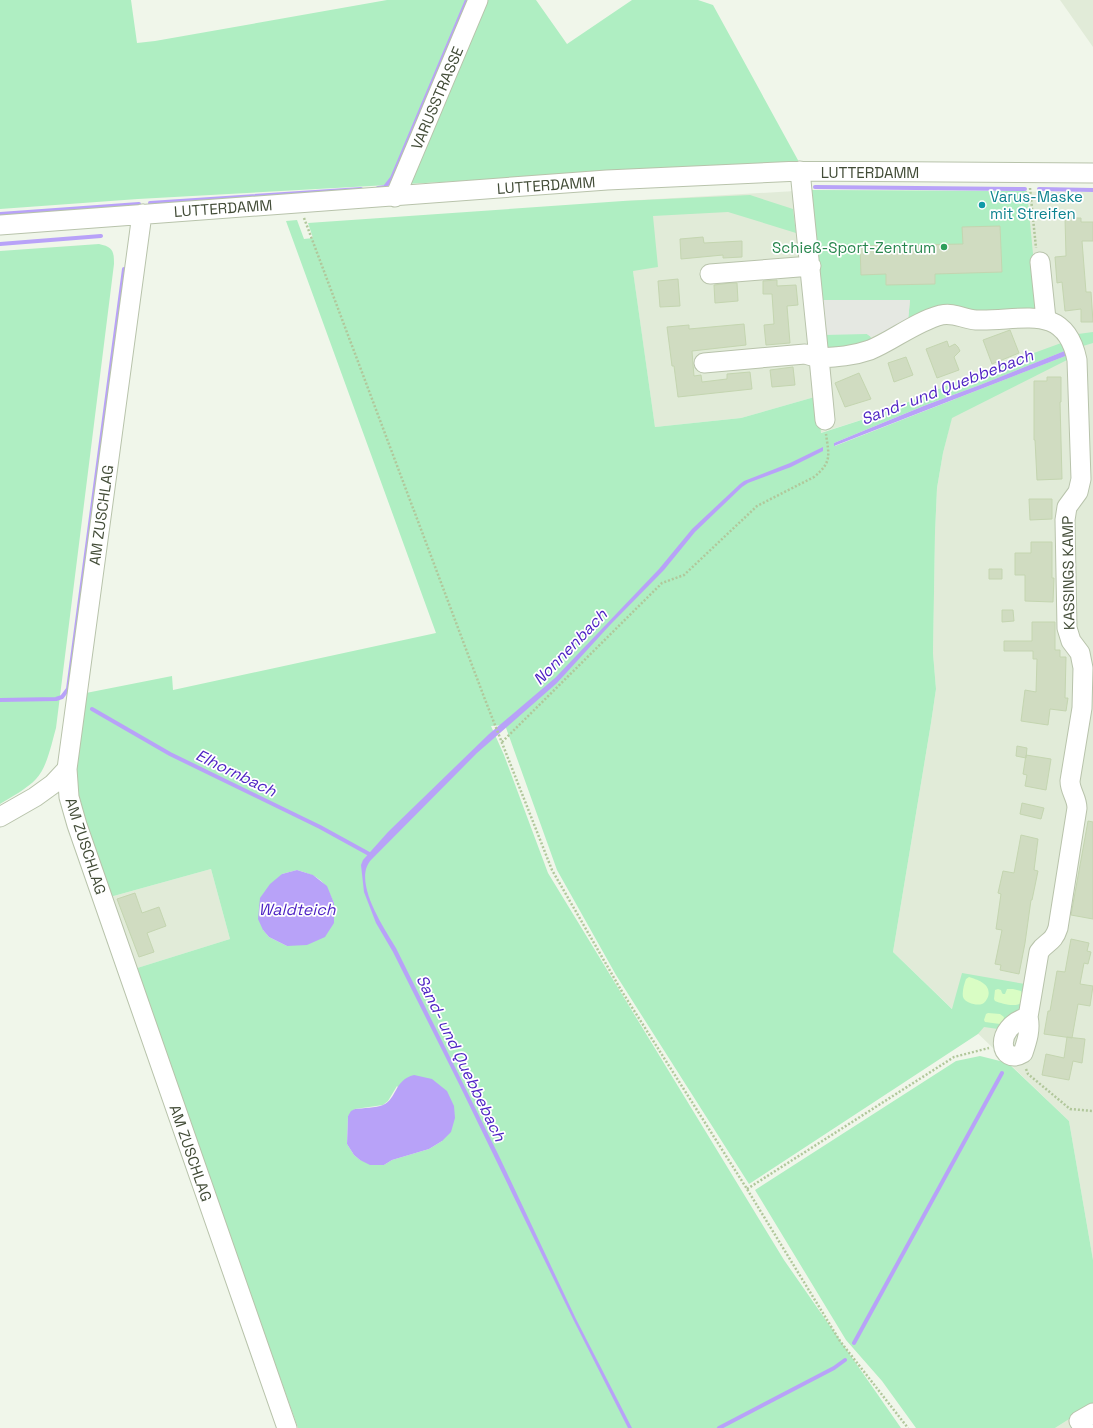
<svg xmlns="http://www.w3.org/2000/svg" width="1093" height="1428" font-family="'Space Grotesk',sans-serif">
  <rect width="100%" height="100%" fill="#f0f6ea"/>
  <path fill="#e1ebd8" d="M 1060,0 L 1093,0 L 1093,47 Z
    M 812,190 L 1093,192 L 1093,1260 L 1069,1121 L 893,952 L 931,723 L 936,689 L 933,653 L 935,533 L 937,488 L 943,453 L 961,379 L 880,414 L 820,433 L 818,396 L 741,418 L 655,427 L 623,201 Z
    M 211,869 L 230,939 L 134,969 L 110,897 Z
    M 1093,1404 L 1093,1428 L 1055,1428 Z"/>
  <path fill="#afeec2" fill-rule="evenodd" d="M 0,0 L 131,0 L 137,43 L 155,41 L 387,0 L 536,0 L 567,44 L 632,0 L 698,0 L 713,5 L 799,162 L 138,199 L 0,209 Z
    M 812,190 L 1027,191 L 1038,306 L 1031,312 L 908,321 L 910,300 L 822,300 Z
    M 750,195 L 793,209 L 796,233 L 728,212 L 653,216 L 658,267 L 633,271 L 655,427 L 741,418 L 818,396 L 821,433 L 880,414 L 962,379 L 1064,342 L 1067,350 L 980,385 L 926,405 L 834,443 L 835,446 L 1068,355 L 1069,359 L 952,418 L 943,453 L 937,488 L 935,533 L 933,653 L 936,689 L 931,723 L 893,952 L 952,1009 L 962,973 L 1031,985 L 1027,1011 L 998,1029 L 984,1027 L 978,1034 L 749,1184 L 616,975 L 557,870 L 505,725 L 491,726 L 504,755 L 548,873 L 784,1260 L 901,1428 L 298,1428 L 134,969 L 230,939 L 211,869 L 110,897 L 73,786 L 86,693 L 172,676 L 173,690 L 436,633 L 286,221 L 297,220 L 304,239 L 313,238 L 308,223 L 623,201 ZM 297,870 C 321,877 324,880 334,903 L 287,946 L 269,937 L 263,930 L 282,874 ZM 397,1086 L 442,1141 L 429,1149 L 392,1160 L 384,1165 L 360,1160 L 354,1155 L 347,1144 L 348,1116 L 355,1109 L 383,1105 L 388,1101 Z
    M 99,244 C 113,247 114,251 114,264 L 56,728 C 52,742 47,768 36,779 C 28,788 10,798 0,804 L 0,251 Z
    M 1093,332 L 1093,343 L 1083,346 L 1078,334 Z
    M 826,334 L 867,334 L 871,337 L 870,340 L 853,346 L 829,348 L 826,346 L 824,335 Z
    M 980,1056 L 1008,1063 L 1069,1121 L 1093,1260 L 1093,1404 L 1055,1428 L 916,1428 L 882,1381 L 846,1340 L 755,1190 L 956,1061 Z"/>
  <path fill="#d9fdc4" d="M 969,977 C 978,980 992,984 988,997 C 987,999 985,1003 982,1004 C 977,1006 965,1003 963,997 C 962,992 964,984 966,979 Z
    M 998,989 L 1001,990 L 1002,993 L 1003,994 L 1005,994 L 1007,989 L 1013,989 L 1021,991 C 1029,1011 1005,1005 995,1001 L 994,999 L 995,990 Z
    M 988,1013 L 1000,1014 L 1004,1017 L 1003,1022 L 1000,1024 L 985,1022 L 984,1020 L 986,1014 Z"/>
  <path fill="#e5e8e2" d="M 822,300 L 910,300 L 908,321 L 871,337 L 867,334 L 824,335 Z"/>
  <path fill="#b8a2f8" d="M 1067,350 L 1068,355 L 834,446 L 834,443 L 926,405 L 980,385 Z
    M 823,447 L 823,451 L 791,467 L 748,483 L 742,487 L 695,532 L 664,570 L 610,625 L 557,683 L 477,753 L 371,860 C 352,881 384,928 396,948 L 499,1156 L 576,1319 L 632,1428 L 628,1428 L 574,1321 L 460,1086 L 393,952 L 376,923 L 364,892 L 361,865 L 363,860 L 388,832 L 489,734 L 555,678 L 659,569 L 692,529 L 740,484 L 744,481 L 790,463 Z
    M 297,870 L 313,875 L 327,886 L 334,903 L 334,923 L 325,937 L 307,945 L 287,946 L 269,937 L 263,930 L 258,919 L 260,898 L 270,884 L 282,874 Z
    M 414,1075 L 432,1079 L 447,1091 L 454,1106 L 455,1118 L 451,1132 L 442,1141 L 429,1149 L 392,1160 L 384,1165 L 370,1165 L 360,1160 L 354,1155 L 347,1144 L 348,1116 L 351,1111 L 355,1109 C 363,1108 376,1108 383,1105 C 397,1099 394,1080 414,1075 Z"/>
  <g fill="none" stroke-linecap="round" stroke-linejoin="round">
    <path stroke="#b8a2f8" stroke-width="4" d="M 815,187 L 1025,189
      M 378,188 L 385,187 L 392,178 L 467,0
      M 1039,189 L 1093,190
      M 150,203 L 361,189
      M 0,214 L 139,204
      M 0,244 L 101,236
      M 0,700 L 56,699 L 62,697 L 68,689 L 124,269
      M 92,709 L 170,754 L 320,827 L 371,855
      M 854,1343 L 1002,1073
      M 719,1428 L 834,1368 L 845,1360"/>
  </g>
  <path fill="#d0dcc1" stroke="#c4d5b0" d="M 1065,218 L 1081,218 L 1081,222 L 1093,222 L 1093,241 L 1082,241 L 1086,292 L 1091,292 L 1093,322 L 1081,322 L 1081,309 L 1065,311 L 1062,282 L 1057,283 L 1055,257 L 1066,256 Z
    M 1000,226 L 1002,272 L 935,274 L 935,284 L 886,285 L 886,274 L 861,275 L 860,246 L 963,244 L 962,227 Z
    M 703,237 L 704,243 L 742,241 L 742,257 L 723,258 L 723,255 L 681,259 L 680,239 Z
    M 678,279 L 680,306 L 660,307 L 658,281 Z
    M 777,280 L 777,286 L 796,285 L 798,305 L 787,306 L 790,343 L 766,345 L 764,325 L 774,324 L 772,294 L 763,294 L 763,281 Z
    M 730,283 L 737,283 L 738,301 L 715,303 L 714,285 Z
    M 744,324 L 746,345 L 692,351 L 693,364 L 694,376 L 701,375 L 702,382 L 727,379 L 727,374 L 750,372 L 752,389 L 678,397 L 674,366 L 672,366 L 667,327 L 689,325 L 689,329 Z
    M 1010,330 L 1019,353 L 992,364 L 983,340 Z
    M 947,341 L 949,347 L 955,344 L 958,347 L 960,351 L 954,357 L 959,370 L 937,378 L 926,349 Z
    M 906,357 L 913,375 L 894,382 L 888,363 Z
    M 793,367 L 795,385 L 772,387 L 770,370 Z
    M 859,373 L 871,399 L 845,407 L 835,383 Z
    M 1047,377 L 1061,377 L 1061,402 L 1060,402 L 1062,479 L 1037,480 L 1035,440 L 1034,440 L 1034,381 L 1047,381 Z
    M 1029,499 L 1052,499 L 1052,519 L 1030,520 Z
    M 1031,542 L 1052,542 L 1052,578 L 1054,578 L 1053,602 L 1025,601 L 1025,575 L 1015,575 L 1015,553 L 1031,553 Z
    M 989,569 L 1002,569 L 1002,579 L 989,579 Z
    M 1002,610 L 1013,610 L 1014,621 L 1002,622 Z
    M 1032,622 L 1055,622 L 1055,650 L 1060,650 L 1060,657 L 1066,657 L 1065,698 L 1068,698 L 1066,711 L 1050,709 L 1048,725 L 1021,721 L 1025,690 L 1036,692 L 1037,659 L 1033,659 L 1033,651 L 1004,651 L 1004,641 L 1032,641 Z
    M 1017,746 L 1027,748 L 1026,758 L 1016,756 Z
    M 1026,755 L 1051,759 L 1046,790 L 1025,786 L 1027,775 L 1023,774 Z
    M 1022,803 L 1044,808 L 1041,819 L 1020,814 Z
    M 1088,821 L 1093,822 L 1093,919 L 1071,915 Z
    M 1021,835 L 1038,839 L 1034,870 L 1038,871 L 1032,900 L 1031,900 L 1025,943 L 1019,974 L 1000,970 L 1001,965 L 995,964 L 1002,930 L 996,929 L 1001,894 L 998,893 L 1003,871 L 1014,873 Z
    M 135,893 L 142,913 L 159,907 L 166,926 L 147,933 L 154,952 L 139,957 L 117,899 Z
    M 1071,939 L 1089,943 L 1087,951 L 1091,952 L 1088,964 L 1084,963 L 1080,984 L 1093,986 L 1090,1006 L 1078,1004 L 1072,1038 L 1044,1034 L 1048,1011 L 1050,1011 L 1057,971 L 1065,972 Z
    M 1067,1037 L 1085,1039 L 1082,1063 L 1073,1061 L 1069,1080 L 1042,1075 L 1046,1054 L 1064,1058 Z"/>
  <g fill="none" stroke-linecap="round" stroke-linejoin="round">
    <defs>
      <path id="minor" d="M 395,197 L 478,0
        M 142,214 L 67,769 L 69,797 L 77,825 L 287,1428
        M 0,225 L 607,180 L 800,171 L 1093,173
        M 1040,262 L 1046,319
        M 710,274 L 811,266
        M 704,363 L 805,354 L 819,358 L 800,171
        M 825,420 L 819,358 C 837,357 853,356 870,350 C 894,340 915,322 941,315 C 954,312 963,319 976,320 C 1020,322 1065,301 1077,360 L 1081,479 L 1078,492 L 1067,507 L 1065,520 L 1067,628 L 1071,641 L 1080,653 L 1083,668 L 1082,708 L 1070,781 C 1070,791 1077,798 1077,808 L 1058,928 C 1053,944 1046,941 1039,952 L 1028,1017
        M 0,817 L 35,797 L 53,784 L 67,769
        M 1028,1017 C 1031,1029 1027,1041 1023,1053 C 1000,1067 992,1027 1028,1017 Z
        M 1084,1428 L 1079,1421 L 1093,1413"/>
    </defs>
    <use href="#minor" stroke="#b8c3ab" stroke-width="21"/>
    <path stroke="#b1c79b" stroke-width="2.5" stroke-dasharray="2 2" stroke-linecap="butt" d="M 1030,188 L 1036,248
      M 304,218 L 484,697 L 552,870 L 621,990 L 747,1189 L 840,1341 L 908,1428
      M 502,742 L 662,583 L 684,575 L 757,506 L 814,477 C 832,462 829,456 826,434
      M 1026,1069 L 1028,1074 L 1070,1109 L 1093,1111
      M 747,1189 L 954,1057 L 989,1048"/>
    <use href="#minor" stroke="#fff" stroke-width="19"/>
  </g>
  <circle fill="#0f9aa8" stroke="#fff" stroke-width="1.5" cx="982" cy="205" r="4"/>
  <circle fill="#2e9e5b" stroke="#fff" stroke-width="1.5" cx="944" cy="247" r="4"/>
  <g text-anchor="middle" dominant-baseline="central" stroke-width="3.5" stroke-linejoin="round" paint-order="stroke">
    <g font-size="15" fill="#424c37" stroke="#fff">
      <text transform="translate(437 98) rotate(-67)">VARUSSTRASSE</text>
      <text x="870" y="172">LUTTERDAMM</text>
      <text transform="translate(546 185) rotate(-4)">LUTTERDAMM</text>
      <text transform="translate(223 208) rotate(-4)">LUTTERDAMM</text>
      <text transform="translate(101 515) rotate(-82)">AM ZUSCHLAG</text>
      <text transform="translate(1068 573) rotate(-91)">KASSINGS KAMP</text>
      <text transform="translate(86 846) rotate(72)">AM ZUSCHLAG</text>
      <text transform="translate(191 1153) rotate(71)">AM ZUSCHLAG</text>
    </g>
    <g font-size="15" fill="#0d838f" stroke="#fff" text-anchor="start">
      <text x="990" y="196">Varus-Maske<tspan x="990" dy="17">mit Streifen</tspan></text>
    </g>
    <g font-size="15" fill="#27864d" stroke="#fff" text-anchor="end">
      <text x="936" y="247">Schieß-Sport-Zentrum</text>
    </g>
    <g font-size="16" font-style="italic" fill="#4e23c4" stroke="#fff">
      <text transform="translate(947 387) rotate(-21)">Sand- und Quebbebach</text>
      <text transform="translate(570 647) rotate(-46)">Nonnenbach</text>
      <text transform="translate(236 773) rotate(26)">Elhornbach</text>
      <text x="297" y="909">Waldteich</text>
      <text transform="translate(461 1058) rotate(64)">Sand- und Quebbebach</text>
    </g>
  </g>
</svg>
